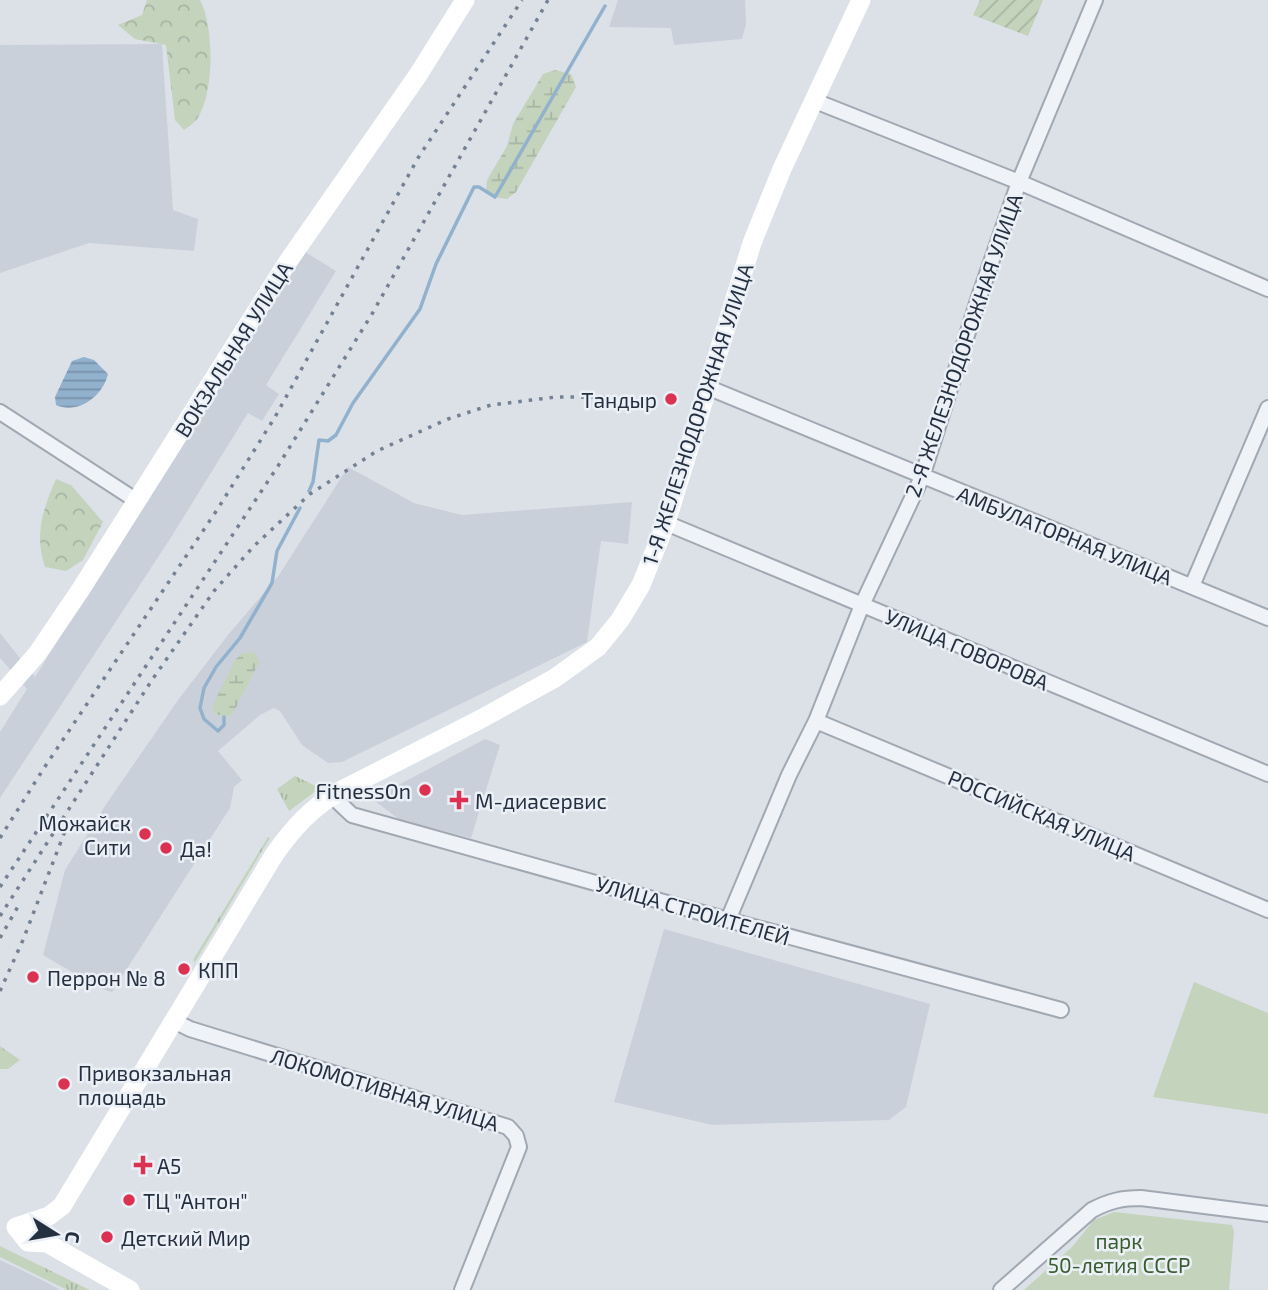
<svg xmlns="http://www.w3.org/2000/svg" width="1268" height="1290" font-family="'Exo 2',sans-serif">
  <defs>
    <pattern id="grass-tufts" width="24" height="20" patternUnits="userSpaceOnUse" patternTransform="scale(1.75)"><rect width="24" height="20" fill="#c3d3bc"/><path d="M3 7l-1-3M5 7V3M7 7l1-3M15 17l-1-3M17 17v-4M19 17l1-3" fill="none" stroke="#a7b5a3"/></pattern>
    <pattern id="forest-crowns" width="20" height="18" patternUnits="userSpaceOnUse" patternTransform="scale(1.75)"><rect width="20" height="18" fill="#c3d3bc"/><path d="M2 6a3 3 0 1 1 6 0M12 15a3 3 0 1 1 6 0" fill="none" stroke="#a7b5a3"/></pattern>
    <pattern id="wetland-marsh" width="20" height="14" patternUnits="userSpaceOnUse" patternTransform="scale(1.75)"><rect width="20" height="14" fill="#c3d3bc"/><path d="M1 5h8M5 5V1M11 12h8M15 12V8" fill="none" stroke="#a7b5a3"/></pattern>
    <pattern id="garden-furrows" width="10" height="10" patternUnits="userSpaceOnUse" patternTransform="scale(1.75)"><rect width="10" height="10" fill="#c3d3bc"/><path d="M-1 1l2-2M0 10L10 0M9 11l2-2" fill="none" stroke="#a7b5a3"/></pattern>
    <pattern id="water-rules" width="6" height="5" patternUnits="userSpaceOnUse" patternTransform="scale(1.75)"><rect width="6" height="5" fill="#92b1cd"/><path d="M0 2.5h6" fill="none" stroke="#7790a8"/></pattern>
  </defs>
  <rect width="100%" height="100%" fill="#dce1e8"/>
  <path fill="#cad0da" d="M 618,0 L 745,0 L 746,24 L 742,39 L 674,45 L 671,28 L 609,27 Z
    M 162,44 L 173,210 L 198,219 L 194,251 L 89,243 L 0,273 L 0,45 Z
    M 302,250 L 336,271 L 266,385 L 279,394 L 262,421 L 248,413 L 170,539 L 0,798 L 0,732 L 27,689 L 0,658 L 0,633 L 35,677 Z
    M 348,467 L 414,503 L 462,515 L 632,502 L 628,544 L 601,541 L 587,642 L 342,762 L 328,763 L 302,745 L 280,711 L 274,708 L 260,715 L 218,751 L 242,780 L 234,787 L 230,808 L 112,992 L 99,988 L 43,955 L 65,870 L 107,803 L 178,700 L 228,635 L 279,575 Z
    M 485,739 L 500,745 L 471,838 L 400,820 L 372,799 Z
    M 664,929 L 930,1004 L 906,1107 L 889,1120 L 712,1125 L 614,1102 Z
    M 0,1260 L 38,1278 L 61,1290 L 0,1290 Z"/>
  <path fill="url(#grass-tufts)" d="M 295,776 L 320,788 L 289,811 L 277,789 Z
    M 268,837 L 270,838 L 195,962 L 193,960 Z
    M 0,1246 L 90,1290 L 67,1290 L 0,1257 Z"/>
  <path fill="url(#forest-crowns)" d="M 147,0 L 200,0 C 214,26 215,93 197,119 C 194,123 188,127 184,130 L 175,120 L 166,45 L 135,39 L 118,25 L 142,15 Z
    M 56,479 L 71,485 L 103,522 L 83,560 L 66,571 L 45,567 C 34,534 43,509 56,479 Z
    M 0,1046 L 20,1060 L 8,1069 L 0,1069 Z"/>
  <path fill="url(#wetland-marsh)" d="M 555,70 L 571,74 L 576,87 L 516,192 L 507,199 L 495,197 L 486,191 L 487,180 L 507,146 L 513,124 L 543,74 Z
    M 249,652 L 255,653 L 260,661 L 232,715 L 224,717 L 214,713 L 212,707 L 235,660 L 241,654 Z"/>
  <path fill="#c3d3bc" d="M 1194,982 L 1268,1013 L 1268,1114 L 1153,1097 Z
    M 1114,1212 L 1232,1225 L 1234,1232 L 1229,1290 L 1024,1290 L 1072,1247 L 1094,1220 Z"/>
  <path fill="url(#garden-furrows)" d="M 980,0 L 1043,0 L 1028,36 L 973,15 Z"/>
  <path fill="url(#water-rules)" d="M 84,357 L 94,360 L 108,374 C 103,396 78,415 56,405 L 55,397 L 72,361 Z"/>
  <g fill="none" stroke-linecap="round" stroke-linejoin="round">
    <path stroke="#92b1cd" stroke-width="3.5" d="M 309,491 L 313,482 L 319,440 L 328,441 L 336,435 L 353,403 L 420,309 L 436,264 L 474,187 L 479,187 L 495,197 L 605,6
      M 224,717 L 224,725 L 218,731 L 204,719 L 200,708 L 204,688 L 216,667 L 240,638 L 272,583 L 277,551 L 300,508"/>
    <defs>
      <path id="street" d="M 815,101 L 1019,182 L 1268,289
        M 707,387 L 1268,618
        M 0,412 L 137,501
        M 666,523 L 1268,774
        M 1192,586 L 1268,408
        M 816,721 L 1268,910
        M 332,796 L 352,815 L 728,920 L 1061,1010
        M 728,920 L 789,775 L 816,721 L 862,605 L 922,477 L 979,297 L 1019,182 L 1095,0
        M 174,1021 L 190,1029 L 508,1127 L 516,1136 L 519,1147 L 462,1290
        M 1001,1290 L 1092,1210 C 1109,1201 1122,1198 1141,1198 L 1268,1214"/>
    </defs>
    <use href="#street" stroke="#a1a8b2" stroke-width="18"/>
    <use href="#street" stroke="#eff2f6" stroke-width="14"/>
    <path stroke="#fff" stroke-width="19" d="M 0,696 L 37,654 L 81,589 L 287,263 L 418,75 L 465,0
      M 16,1227 L 49,1216 L 62,1206 L 274,855 C 293,828 311,808 340,791 L 479,720 L 555,678 L 598,647 L 620,620 L 641,585 L 666,523 L 752,243 L 782,169 L 861,0
      M 16,1227 L 28,1242 L 47,1243 L 130,1290"/>
    <path stroke="#748193" stroke-width="3.5" stroke-dasharray="3.5 7" stroke-linecap="butt" d="M 0,838 L 44,768 L 217,510 L 275,417 L 418,158 L 522,0
      M 0,887 L 278,466 L 372,314 L 548,0
      M 0,916 L 152,680 L 214,591 L 254,546 L 310,494 L 377,451 L 448,419 L 491,405 L 556,397 L 611,397
      M 0,938 L 20,903
      M 0,991 L 23,940 L 67,826"/>
  </g>
  <g fill="#dc3252" stroke="#ebf0f6" stroke-width="2.5">
    <circle cx="671" cy="399" r="7"/>
    <circle cx="425" cy="790" r="7"/>
    <path d="M455.5 789.5h7v7h7v7h-7v7h-7v-7h-7v-7h7z"/>
    <circle cx="145" cy="834" r="7"/>
    <circle cx="166" cy="848" r="7"/>
    <circle cx="184" cy="969" r="7"/>
    <circle cx="33" cy="977" r="7"/>
    <circle cx="64" cy="1084" r="7"/>
    <path d="M139.5 1154.5h7v7h7v7h-7v7h-7v-7h-7v-7h7z"/>
    <circle cx="129" cy="1200" r="7"/>
    <circle cx="107" cy="1237" r="7"/>
  </g>
  <g text-anchor="middle" dominant-baseline="central" stroke-width="5" stroke-linejoin="round" paint-order="stroke">
    <g font-size="21" fill="#242f40" stroke="#ebf0f6">
      <text transform="translate(963 345) rotate(-71)">2-Я ЖЕЛЕЗНОДОРОЖНАЯ УЛИЦА</text>
      <text transform="translate(233 349) rotate(-58)">ВОКЗАЛЬНАЯ УЛИЦА</text>
      <text transform="translate(697 414) rotate(-72)">1-Я ЖЕЛЕЗНОДОРОЖНАЯ УЛИЦА</text>
      <text transform="translate(1065 535) rotate(22)">АМБУЛАТОРНАЯ УЛИЦА</text>
      <text transform="translate(967 649) rotate(23)">УЛИЦА ГОВОРОВА</text>
      <text transform="translate(1042 815) rotate(23)">РОССИЙСКАЯ УЛИЦА</text>
      <text transform="translate(693 910) rotate(16)">УЛИЦА СТРОИТЕЛЕЙ</text>
      <text transform="translate(385 1089) rotate(17)">ЛОКОМОТИВНАЯ УЛИЦА</text>
    </g>
    <g font-size="21" fill="#242f40" stroke="#ebf0f6" text-anchor="start">
      <text x="657" y="399" text-anchor="end">Тандыр</text>
      <text x="411" y="790" text-anchor="end">FitnessOn</text>
      <text x="475" y="800">М-диасервис</text>
      <text x="131" y="822" text-anchor="end">Можайск<tspan x="131" dy="24">Сити</tspan></text>
      <text x="180" y="848">Да!</text>
      <text x="198" y="969">КПП</text>
      <text x="47" y="977">Перрон № 8</text>
      <text x="78" y="1072">Привокзальная<tspan x="78" dy="24">площадь</tspan></text>
      <text x="157" y="1165">А5</text>
      <text x="143" y="1200">ТЦ "Антон"</text>
      <text x="121" y="1237">Детский Мир</text>
    </g>
    <g font-size="21" fill="#3a5d30" stroke="#ebf0f6">
      <text x="1119" y="1240">парк<tspan x="1119" dy="24">50-летия СССР</tspan></text>
    </g>
  </g>
  <g transform="translate(56 1234) rotate(101)" stroke="#ebf0f6" stroke-width="5" paint-order="stroke">
  <path d="M0-5L12 26L0 18L-12 26Z" fill="#242f40"/>
  <text y="-10" font-size="19" font-weight="bold" text-anchor="middle" fill="#242f40">С</text>
  </g>
</svg>
